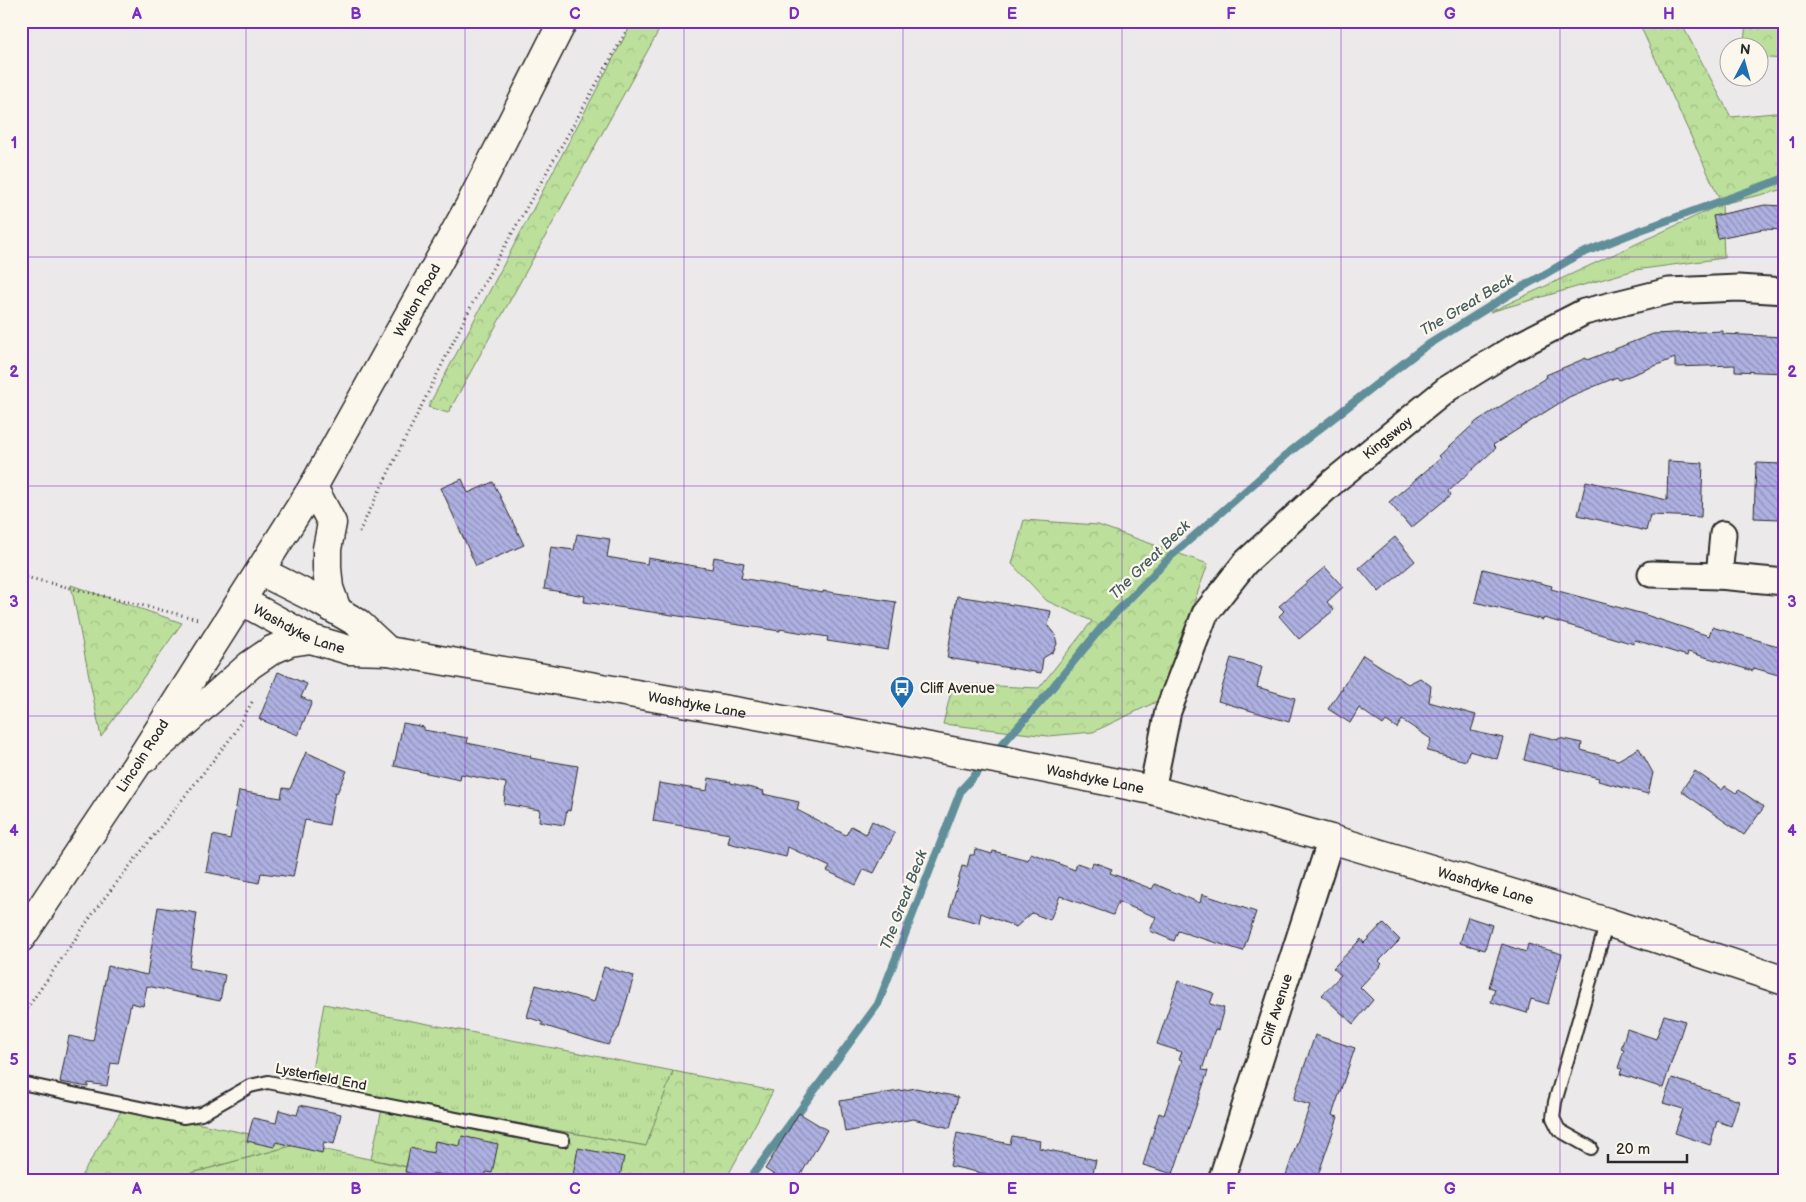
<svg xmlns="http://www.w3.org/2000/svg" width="1806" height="1202" font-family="'Balsamiq Sans',sans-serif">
  <defs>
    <pattern id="grass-tufts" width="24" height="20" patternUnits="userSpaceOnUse" patternTransform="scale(1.25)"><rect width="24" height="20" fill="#bce09b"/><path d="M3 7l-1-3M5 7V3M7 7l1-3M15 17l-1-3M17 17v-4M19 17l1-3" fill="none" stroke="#a2c086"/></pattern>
    <pattern id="forest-crowns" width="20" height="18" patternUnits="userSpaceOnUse" patternTransform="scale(1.25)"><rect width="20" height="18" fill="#bce09b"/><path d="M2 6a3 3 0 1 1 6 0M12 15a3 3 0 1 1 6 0" fill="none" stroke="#a2c086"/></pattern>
    <pattern id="building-back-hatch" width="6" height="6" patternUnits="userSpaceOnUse" patternTransform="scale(1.25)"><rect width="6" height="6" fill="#aeb0e1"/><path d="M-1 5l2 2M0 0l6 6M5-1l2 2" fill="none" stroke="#8e8fb7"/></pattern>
  </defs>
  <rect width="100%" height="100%" fill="#ece9ea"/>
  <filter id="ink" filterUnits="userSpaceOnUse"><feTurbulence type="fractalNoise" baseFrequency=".02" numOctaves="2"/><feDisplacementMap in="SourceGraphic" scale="10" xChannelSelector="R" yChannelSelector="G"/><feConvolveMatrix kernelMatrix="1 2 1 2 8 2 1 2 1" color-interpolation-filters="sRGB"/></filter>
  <g filter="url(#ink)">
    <path fill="url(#grass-tufts)" stroke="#748663" d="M 1722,204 L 1724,258 L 1635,270 L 1490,312 Z
      M 324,1004 L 673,1071 L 647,1146 L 384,1100 L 310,1081 Z
      M 298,1144 L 473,1181 L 162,1181 Z"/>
    <path fill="url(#forest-crowns)" stroke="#748663" d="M 633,21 L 664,21 L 448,413 L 428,407 Z
      M 1638,21 L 1680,21 L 1731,117 L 1785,112 L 1785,189 L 1722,204 Z
      M 1746,21 L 1785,21 L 1785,59 L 1769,58 L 1759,52 L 1758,48 L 1752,47 L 1744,43 Z
      M 1024,520 L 1098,525 L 1208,564 L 1158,701 L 1093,732 L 1048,736 L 943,724 L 953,684 L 1039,688 L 1092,621 L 1047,601 L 1012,564 Z
      M 71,585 L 182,623 L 101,737 Z
      M 673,1071 L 773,1091 L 725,1181 L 473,1181 L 371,1159 L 384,1100 L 646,1146 Z
      M 123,1108 L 298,1144 L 162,1181 L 78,1181 Z"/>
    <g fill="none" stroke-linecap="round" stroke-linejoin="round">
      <path stroke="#608f99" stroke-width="8" d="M 995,752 L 1043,699 L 1101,628 L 1170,557 L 1291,451 L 1423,348 L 1505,297 L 1578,255 L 1638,231 L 1785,178
        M 748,1181 L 878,1004 L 961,790 L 986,763"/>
    </g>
    <path fill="url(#building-back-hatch)" stroke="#2b2b2b" d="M 1765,205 L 1785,206 L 1785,230 L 1763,229 L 1718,238 L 1713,216 Z
      M 1723,331 L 1723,334 L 1785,337 L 1785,373 L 1735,371 L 1735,365 L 1675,367 L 1675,358 L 1619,380 L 1617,377 L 1569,397 L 1493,445 L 1496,448 L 1449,491 L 1451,495 L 1411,528 L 1389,502 L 1441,458 L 1439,456 L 1477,421 L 1547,377 L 1546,375 L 1586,358 L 1587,360 L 1653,334 Z
      M 1668,461 L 1703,463 L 1701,517 L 1650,515 L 1646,531 L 1578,515 L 1586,481 L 1667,500 Z
      M 1756,463 L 1782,464 L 1780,519 L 1754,518 Z
      M 462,479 L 468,493 L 493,482 L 524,545 L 476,566 L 441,488 Z
      M 577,534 L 610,539 L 607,557 L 647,564 L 648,558 L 712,569 L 714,557 L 744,563 L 741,578 L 823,593 L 823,591 L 896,602 L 888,650 L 827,641 L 828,637 L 780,629 L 780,631 L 584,602 L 585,596 L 544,589 L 551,547 L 574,550 Z
      M 1395,537 L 1415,561 L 1379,592 L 1359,568 Z
      M 1325,567 L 1343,587 L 1327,602 L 1334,610 L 1299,639 L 1279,616 L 1284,611 L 1279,606 Z
      M 1483,569 L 1552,586 L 1551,589 L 1643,614 L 1709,636 L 1712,627 L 1785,648 L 1785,677 L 1754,668 L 1753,671 L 1688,652 L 1687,656 L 1635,640 L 1634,644 L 1544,618 L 1543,620 L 1475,602 Z
      M 957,596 L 1051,611 L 1048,626 L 1055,635 L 1057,644 L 1053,652 L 1043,658 L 1041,673 L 947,658 Z
      M 1363,655 L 1408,684 L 1420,678 L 1431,686 L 1429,702 L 1476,715 L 1471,731 L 1503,738 L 1497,759 L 1469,751 L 1466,761 L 1427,751 L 1431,739 L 1402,720 L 1397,728 L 1386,721 L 1383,725 L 1359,708 L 1350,723 L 1328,709 L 1341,689 L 1343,690 L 1342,688 Z
      M 1231,658 L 1262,667 L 1257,687 L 1295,698 L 1289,722 L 1218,701 Z
      M 278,672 L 307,684 L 301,697 L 312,702 L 298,735 L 259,719 Z
      M 403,723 L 424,727 L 424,730 L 468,738 L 467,743 L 531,756 L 530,758 L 578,766 L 570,811 L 567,810 L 564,825 L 539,821 L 540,810 L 504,804 L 506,783 L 461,774 L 460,780 L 394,766 Z
      M 1530,733 L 1558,740 L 1559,738 L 1582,743 L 1581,750 L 1618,760 L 1639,748 L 1653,773 L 1648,794 L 1598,781 L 1599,778 L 1524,760 Z
      M 306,752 L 347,771 L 337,793 L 335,792 L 329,825 L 305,820 L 293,877 L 261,873 L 259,883 L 206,872 L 213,835 L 230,839 L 239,791 L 281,798 L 283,788 L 290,789 Z
      M 1695,771 L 1722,790 L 1725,786 L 1736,793 L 1739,790 L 1764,807 L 1744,835 L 1681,791 Z
      M 709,778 L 731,782 L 731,783 L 764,791 L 763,794 L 799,802 L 797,810 L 846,835 L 851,826 L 866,834 L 872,821 L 895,833 L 874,873 L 864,869 L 856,885 L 827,871 L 830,867 L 788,847 L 786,857 L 728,843 L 730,834 L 653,821 L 659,783 L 707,791 Z
      M 975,849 L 992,854 L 993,851 L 1028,860 L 1031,853 L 1075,870 L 1077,863 L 1091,868 L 1093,862 L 1112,869 L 1110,873 L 1152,889 L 1155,884 L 1200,903 L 1202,894 L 1256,912 L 1243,951 L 1178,931 L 1174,941 L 1150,931 L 1156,917 L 1118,902 L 1113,915 L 1060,896 L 1050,920 L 1032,913 L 1016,927 L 981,913 L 979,923 L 949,915 L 962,866 L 967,867 L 970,855 L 974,855 Z
      M 158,907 L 197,913 L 189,968 L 225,975 L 220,1001 L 147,986 L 143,1006 L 131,1003 L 118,1064 L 111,1063 L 107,1086 L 88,1083 L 88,1087 L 60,1082 L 69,1036 L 93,1041 L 108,966 L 147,975 Z
      M 1468,917 L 1492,925 L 1485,950 L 1460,943 Z
      M 1383,923 L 1400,940 L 1379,961 L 1382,964 L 1360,987 L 1373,1000 L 1353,1024 L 1322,995 L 1341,975 L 1333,968 L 1361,939 L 1364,943 Z
      M 1502,944 L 1526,952 L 1528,944 L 1562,954 L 1548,1004 L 1531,999 L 1527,1013 L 1491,1002 L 1495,989 L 1489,987 Z
      M 604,967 L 634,976 L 619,1027 L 608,1045 L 542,1025 L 542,1022 L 527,1017 L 536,985 L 594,1002 Z
      M 1178,981 L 1214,993 L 1210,1004 L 1224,1008 L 1218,1030 L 1215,1029 L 1202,1070 L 1208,1071 L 1173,1174 L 1143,1165 L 1159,1113 L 1164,1115 L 1182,1060 L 1179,1059 L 1182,1052 L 1157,1044 Z
      M 1664,1015 L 1685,1021 L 1663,1088 L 1620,1074 L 1622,1069 L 1618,1068 L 1624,1050 L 1621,1049 L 1627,1029 L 1656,1039 Z
      M 1315,1035 L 1355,1048 L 1332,1115 L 1338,1117 L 1316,1181 L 1284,1181 L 1310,1105 L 1293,1100 Z
      M 1672,1078 L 1739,1101 L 1731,1126 L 1717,1121 L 1710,1145 L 1675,1133 L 1683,1109 L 1663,1103 Z
      M 916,1088 L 958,1097 L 950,1128 L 913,1119 L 845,1132 L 840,1101 Z
      M 300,1105 L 341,1114 L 334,1144 L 324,1142 L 322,1153 L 276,1142 L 274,1147 L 247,1141 L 253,1118 L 276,1123 L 279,1110 L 297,1115 Z
      M 799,1113 L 827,1130 L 797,1181 L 784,1181 L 765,1169 Z
      M 957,1133 L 1010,1144 L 1012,1136 L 1040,1141 L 1039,1148 L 1096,1160 L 1091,1181 L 1004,1181 L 1004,1178 L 950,1166 Z
      M 462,1136 L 498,1144 L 492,1173 L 486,1172 L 485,1181 L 473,1181 L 433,1173 L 432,1178 L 405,1172 L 410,1148 L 433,1153 L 435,1141 L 460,1146 Z
      M 578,1148 L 624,1157 L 619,1181 L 572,1181 Z"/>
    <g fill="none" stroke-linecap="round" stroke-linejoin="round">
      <defs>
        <path id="service" d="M 21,1083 L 183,1117 L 201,1114 L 250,1086 L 268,1082 L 563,1140
          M 1591,1148 L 1559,1130 L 1553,1118 L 1555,1102 L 1607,922"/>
        <g id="minor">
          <path d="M 1651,574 L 1719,576 L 1785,582"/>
          <path d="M 1719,576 L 1723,534"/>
          <path id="s1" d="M 1152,790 L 1168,711 L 1205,614 L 1245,563 L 1334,481 L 1447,389 L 1512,349 L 1584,312 L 1669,291 L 1738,288 L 1785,291"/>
          <path id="s2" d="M 1221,1181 L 1331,839"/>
        </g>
        <g id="tertiary">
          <path d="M 313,487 L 332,523 L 327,549 L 327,568 L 329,588 L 337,610"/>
          <path d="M 260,571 L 320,601 L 358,623 L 388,651"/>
          <path id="s3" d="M 242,601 L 311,639 L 349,650 L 388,651 L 745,713 L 1006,761 L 1152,790 L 1331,839 L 1607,922 L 1785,981"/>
          <path d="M 145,758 L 250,665 L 272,650 L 290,642 L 311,639"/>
        </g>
        <g id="trunk">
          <path id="s4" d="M 21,938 L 136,766 L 313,487 L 470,205 L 563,21"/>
        </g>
      </defs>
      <use href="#service" stroke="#2b2b2b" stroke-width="16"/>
      <use href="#minor" stroke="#2b2b2b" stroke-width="29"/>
      <use href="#tertiary" stroke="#2b2b2b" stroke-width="31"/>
      <use href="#trunk" stroke="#2b2b2b" stroke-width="31"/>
      <path stroke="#2b2b2b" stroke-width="3" stroke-dasharray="1 4" stroke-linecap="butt" d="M 359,532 L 471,306 L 632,21
        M 21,576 L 198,619
        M 21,1017 L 99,905 L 234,734 L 252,702"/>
      <use href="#service" stroke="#fbf7ec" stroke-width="12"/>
      <use href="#minor" stroke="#fbf7ec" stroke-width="25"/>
      <use href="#tertiary" stroke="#fbf7ec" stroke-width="28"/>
      <use href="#trunk" stroke="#fbf7ec" stroke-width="28"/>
    </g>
  </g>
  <path fill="none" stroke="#7b2cbf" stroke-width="1" stroke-opacity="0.55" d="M 246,21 L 246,1181M 465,21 L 465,1181M 684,21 L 684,1181M 903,21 L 903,1181M 1122,21 L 1122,1181M 1341,21 L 1341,1181M 1560,21 L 1560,1181M 21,257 L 1785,257M 21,486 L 1785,486M 21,716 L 1785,716M 21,945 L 1785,945"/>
  <defs>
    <symbol id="bus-pin" viewBox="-11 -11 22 30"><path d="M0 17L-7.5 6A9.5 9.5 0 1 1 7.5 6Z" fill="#1f6fb2" stroke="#fbf7ec"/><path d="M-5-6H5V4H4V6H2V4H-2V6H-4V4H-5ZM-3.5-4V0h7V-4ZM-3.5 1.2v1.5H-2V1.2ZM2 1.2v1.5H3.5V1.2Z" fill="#fff"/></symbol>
  </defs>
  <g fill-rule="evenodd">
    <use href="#bus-pin" x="888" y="674" width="28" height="38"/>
  </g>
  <g text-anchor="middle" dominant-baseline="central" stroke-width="4.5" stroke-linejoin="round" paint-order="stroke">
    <g font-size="14" fill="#2b2b2b" stroke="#fbf7ec">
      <text stroke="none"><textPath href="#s4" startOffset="751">Welton Road</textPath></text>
      <text stroke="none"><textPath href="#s1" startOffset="439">Kingsway</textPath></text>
      <text stroke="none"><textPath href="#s3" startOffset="64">Washdyke Lane</textPath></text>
      <text stroke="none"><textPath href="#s3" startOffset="471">Washdyke Lane</textPath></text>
      <text stroke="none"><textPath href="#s4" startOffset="219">Lincoln Road</textPath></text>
      <text stroke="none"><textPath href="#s3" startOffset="876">Washdyke Lane</textPath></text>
      <text stroke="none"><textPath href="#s3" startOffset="1281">Washdyke Lane</textPath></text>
      <text stroke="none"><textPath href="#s2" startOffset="180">Cliff Avenue</textPath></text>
      <text transform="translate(321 1077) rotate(11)">Lysterfield End</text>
    </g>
    <g font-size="14" fill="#2b2b2b" stroke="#fbf7ec" text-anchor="start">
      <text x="920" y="688">Cliff Avenue</text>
    </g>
    <g font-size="15" font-style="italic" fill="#455d62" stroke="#fbf7ec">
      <text transform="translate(1467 305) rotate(-31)">The Great Beck</text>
      <text transform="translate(1150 560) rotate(-44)">The Great Beck</text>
      <text transform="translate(904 900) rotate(-69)">The Great Beck</text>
    </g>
  </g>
  <rect width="1806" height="1202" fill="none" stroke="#fbf7ec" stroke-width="55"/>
  <g transform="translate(1744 62) rotate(6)"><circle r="24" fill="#fbf7ec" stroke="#a8a59f"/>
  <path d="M0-4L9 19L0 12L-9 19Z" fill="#1f6fb2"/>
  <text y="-8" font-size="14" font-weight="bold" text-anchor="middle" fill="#2b2b2b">N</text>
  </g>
  <path d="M1608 1154v8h79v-8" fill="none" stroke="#2b2b2b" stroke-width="2.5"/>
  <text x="1616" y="1154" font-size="15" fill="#2b2b2b" stroke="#fbf7ec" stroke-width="4" paint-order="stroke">20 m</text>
  <rect x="28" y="28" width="1750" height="1146" fill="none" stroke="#7b2cbf" stroke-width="2"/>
  <g font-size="16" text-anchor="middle" font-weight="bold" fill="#7b2cbf">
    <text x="137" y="19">A</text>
    <text x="356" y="19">B</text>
    <text x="575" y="19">C</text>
    <text x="794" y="19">D</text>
    <text x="1012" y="19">E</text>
    <text x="1231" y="19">F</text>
    <text x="1450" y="19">G</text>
    <text x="1669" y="19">H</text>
    <text x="14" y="148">1</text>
    <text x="1792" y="148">1</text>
    <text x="14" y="377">2</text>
    <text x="1792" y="377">2</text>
    <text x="14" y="607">3</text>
    <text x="1792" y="607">3</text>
    <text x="14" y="836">4</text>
    <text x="1792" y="836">4</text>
    <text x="14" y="1065">5</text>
    <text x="1792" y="1065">5</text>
    <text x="137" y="1194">A</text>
    <text x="356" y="1194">B</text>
    <text x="575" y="1194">C</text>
    <text x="794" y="1194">D</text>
    <text x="1012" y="1194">E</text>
    <text x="1231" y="1194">F</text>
    <text x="1450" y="1194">G</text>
    <text x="1669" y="1194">H</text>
  </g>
</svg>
